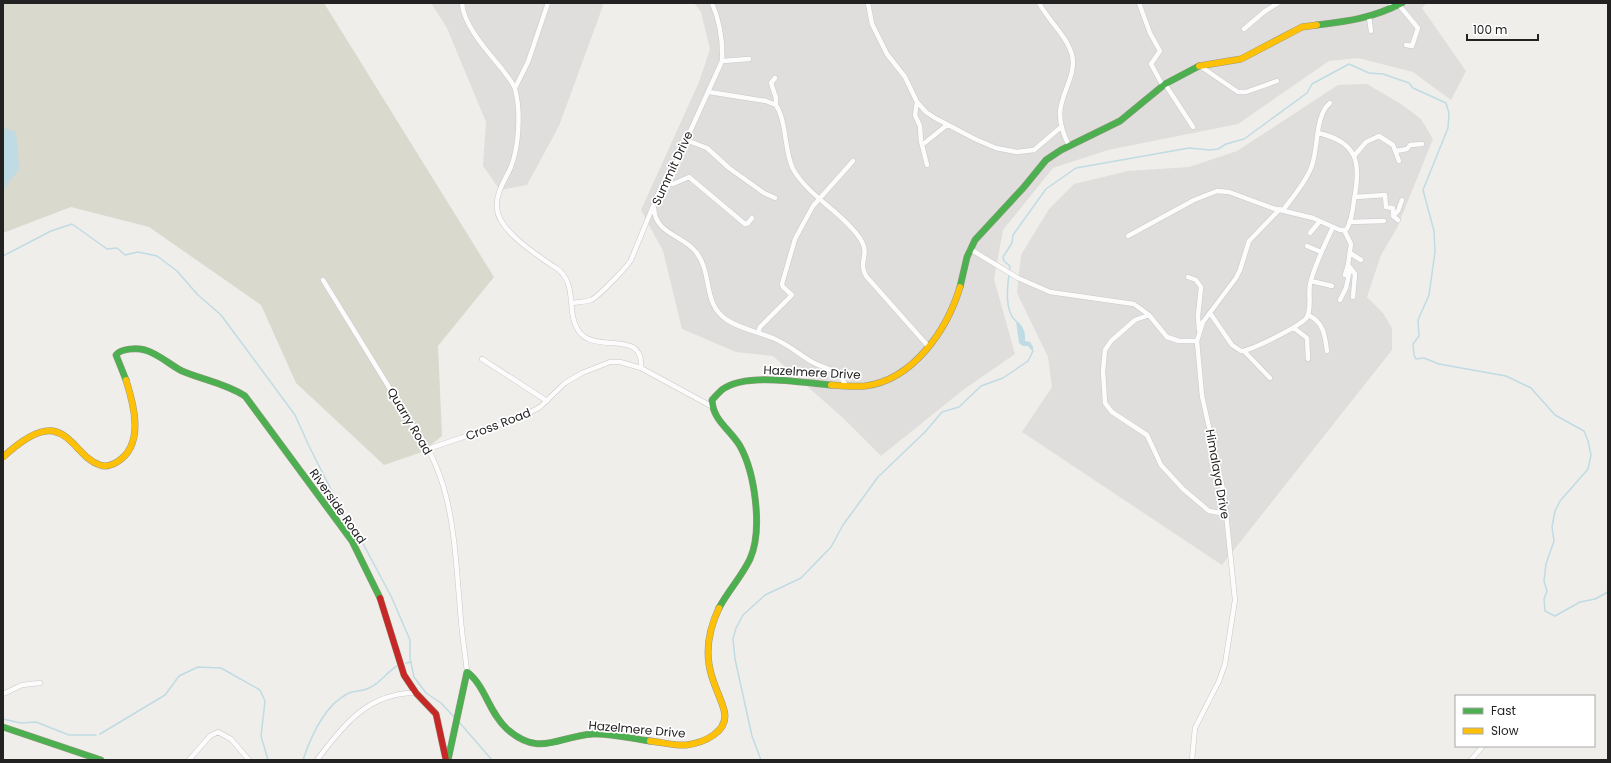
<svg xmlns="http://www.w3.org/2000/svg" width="1611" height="763" font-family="Poppins,sans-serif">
  <rect width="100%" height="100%" fill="#f0eeeb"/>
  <path fill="#dfdedc" d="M 431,3 L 604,3 L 559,126 L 527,185 L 500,190 L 483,166 L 486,122 L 447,28 Z
    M 694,3 L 1427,3 L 1422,8 L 1466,71 L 1451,100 L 1413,72 L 1358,58 L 1329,61 L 1238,124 L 1108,150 L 1053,168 L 1003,230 L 994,279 L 1015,354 L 963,390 L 881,456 L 843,418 L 773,356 L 736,352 L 682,329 L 663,251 L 641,210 L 699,82 L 710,49 L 701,12 Z
    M 1367,84 L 1401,104 L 1421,119 L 1433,139 L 1397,228 L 1381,255 L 1367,297 L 1383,313 L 1392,328 L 1392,350 L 1222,565 L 1022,432 L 1052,387 L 1048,357 L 1017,293 L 1021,255 L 1049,209 L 1074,184 L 1128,171 L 1189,167 L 1237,151 L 1338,85 Z"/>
  <path fill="#d9d9cd" d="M 3,3 L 324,3 L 494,277 L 438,346 L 442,436 L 422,452 L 384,465 L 296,383 L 261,305 L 149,227 L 71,207 L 3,233 Z"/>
  <path fill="#bfdbe3" d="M 3,128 L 16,132 L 19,169 L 3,190 Z
    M 1016,321 C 1023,324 1026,334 1025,341 L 1030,342 L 1033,347 L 1033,352 L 1028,346 L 1023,346 L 1019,343 Z"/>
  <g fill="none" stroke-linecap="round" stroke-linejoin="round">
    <path stroke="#bfdbe3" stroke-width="1.5" d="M 3,256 L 51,231 L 72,224 L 107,249 L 117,248 L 125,255 L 138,252 L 157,256 L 177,271 L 198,295 L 221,315 L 295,415 L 309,446 L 345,517 L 360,538 L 391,596 L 410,640 L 410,658 L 414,677 L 426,693 L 441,703 L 455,718
      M 1016,321 C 1003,310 1008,282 1010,266 L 1004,261 L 1003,257 L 1012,243 L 1013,235 L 1046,189 L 1076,168 L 1189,148 L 1210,150 L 1218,149 L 1226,144 L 1244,139 L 1307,93 L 1312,84 L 1349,64 L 1369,73 L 1383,74 L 1409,83 L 1413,88 L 1446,103 L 1449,113 L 1448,128 L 1423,190 L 1434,231 L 1435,252 L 1429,295 L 1418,320 L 1419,336 L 1413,344 L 1414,355 L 1416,359 L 1424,358 L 1439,364 L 1506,376 L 1531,388 L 1555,415 L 1584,431 L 1588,441 L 1591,455 L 1588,469 L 1560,501 L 1555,511 L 1552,527 L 1554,541 L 1546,564 L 1544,581 L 1547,591 L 1544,599 L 1545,611 L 1555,616 L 1580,602 L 1595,599 L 1608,592
      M 406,663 L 411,662
      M 3,719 L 21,723 L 36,722 L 69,735 L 96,735
      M 459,722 L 492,760
      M 100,734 L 165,695 L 179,676 L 198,667 L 221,668 L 260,690 L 265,701 L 261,736 L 268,760
      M 303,760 C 311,736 324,706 347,694 C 354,690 363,692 371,687 C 381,682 387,672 397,666
      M 761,760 L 752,736 L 735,659 L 733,639 L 736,628 L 743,615 L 765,595 L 801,578 L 831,547 L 843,525 L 878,477 L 925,432 L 942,412 L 959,407 L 981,386 L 1003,378 L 1028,361 L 1033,351"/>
    <defs>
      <path id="street" d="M 462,3 C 463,25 489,53 502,69 C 507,76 513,82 515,89 C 521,111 519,146 511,167 C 505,180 495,194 497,209 C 499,230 534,253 550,264 C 554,267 559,269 562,273 C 576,289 567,313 578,330 C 594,356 644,327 641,368
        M 868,3 L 872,24 L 887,54 L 905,77 L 917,102 L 926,112 L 935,118 L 975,139 L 996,148 L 1017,152 L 1034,150 L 1061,127
        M 1039,3 C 1048,20 1067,36 1072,55 C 1077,75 1060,94 1060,114 C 1060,126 1064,136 1069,146
        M 1139,3 L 1150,33 L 1160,51 L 1151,64 L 1163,86
        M 1390,3 L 1395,7
        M 1399,5 L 1418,28 L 1412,46 L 1406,45
        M 1369,17 L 1371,31
        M 1244,29 L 1264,12 L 1278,3
        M 722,61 L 749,59
        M 1200,66 L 1238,92 L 1246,92 L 1277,81
        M 775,78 L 771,83 L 776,98 L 776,105
        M 1165,84 L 1193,127
        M 515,88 L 528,62 L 548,3
        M 709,92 L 766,101 L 776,105 C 787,122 784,151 793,169 C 809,197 841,211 859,237 C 872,255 857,260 866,276 L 928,346
        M 917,102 L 915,115 L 920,126 L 921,141 L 927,165
        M 686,140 L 707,148 L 729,168 L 764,193 L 775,198
        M 922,145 L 947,125
        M 1396,151 L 1407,149 L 1410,145 L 1422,144
        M 1354,156 L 1366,142 L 1379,136 L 1393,145 L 1399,161
        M 663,184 L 673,184 L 689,177 L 745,224 L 748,223 L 752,218
        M 1355,197 L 1385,195 L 1386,207 L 1393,208 L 1393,216 L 1398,220
        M 654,208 C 655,234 683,235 696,252 C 713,273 702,304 727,320 C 741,329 759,332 775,339 C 789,345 800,355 814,363 C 830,371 839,368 846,387
        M 1283,210 C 1293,197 1305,183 1311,168 C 1319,150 1314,116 1330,103
        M 1393,216 L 1398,211 L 1402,200
        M 1349,222 L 1384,221
        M 1344,230 L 1351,244 L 1348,265 L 1355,274 L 1353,297
        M 1310,233 L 1320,221
        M 1128,236 L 1194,200 L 1217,191 L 1229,192 L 1272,208 L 1313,218 L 1340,230 L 1346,230 C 1351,223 1353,209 1354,200 C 1361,164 1359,142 1318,133
        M 1307,246 L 1321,252
        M 970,249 L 1018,278 L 1050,292 L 1134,304 L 1149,315 L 1167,337 L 1179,341 L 1197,341
        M 1350,253 L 1361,260
        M 1345,275 L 1348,265
        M 1188,277 L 1196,280 L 1201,287 L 1198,316 L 1199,330
        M 323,280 L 411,423 C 454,477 454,542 460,608 C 461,630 465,651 467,672
        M 1311,281 L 1332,286
        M 1340,300 L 1346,288 L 1350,269
        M 572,303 C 578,302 585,302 591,300 C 598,297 627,267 631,260 L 658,194 L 674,167 L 722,61 C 723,41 720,22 712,3
        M 1210,313 L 1232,345 L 1241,351 C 1250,351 1303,325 1307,317 C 1312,308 1308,294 1310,284 C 1315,264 1324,246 1333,227
        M 1149,315 L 1135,320 L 1111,341 L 1105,350 L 1103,371 L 1105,403 L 1112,412 L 1147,435 L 1161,465 L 1183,489 L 1209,511 L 1226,514
        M 1308,315 C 1324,322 1325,336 1327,351
        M 1294,328 L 1307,338 L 1308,359
        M 758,333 L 760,327 L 792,295 L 783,287 L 782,284 L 795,239 L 813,206 L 853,161
        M 1244,351 L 1270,378
        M 482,359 L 547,401
        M 428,449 L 522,417 L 540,407 L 565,383 L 582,373 L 610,362 L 620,362 L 641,368 L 711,406
        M 3,694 L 22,685 L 40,683
        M 189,760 L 210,736 L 218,732 L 231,739 L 249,760
        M 317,760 C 343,725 369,692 416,693
        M 1192,760 L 1195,728 L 1219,681 L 1225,664 L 1235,600 L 1224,494 L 1202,396 L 1197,341 L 1203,322 L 1236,278 L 1240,270 L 1249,241 L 1280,209
        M 1471,760 L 1483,746"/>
      <path id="fast" d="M 1317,25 C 1350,21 1372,18 1402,3
        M 960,287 L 967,257 L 975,240 L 1024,187 L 1046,160 L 1061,150 L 1120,121 L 1165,84 L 1199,66
        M 126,380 L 116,355 C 121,348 137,348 145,350 C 159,354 170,365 182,371 C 203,380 225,383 245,396 L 352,541 L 380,598
        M 719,608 C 728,591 742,576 750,559 C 763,530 755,473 740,446 C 730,429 713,421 712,400 C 716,396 719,392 723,389 C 747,372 803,383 831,385
        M 3,727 L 101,760
        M 448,760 L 467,672 C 485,685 489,713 507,729 C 540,758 558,736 593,734 C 611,733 632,739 650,741"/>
      <path id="slow" d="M 1199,66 L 1241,59 L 1302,27 L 1317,25
        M 831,385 C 842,386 853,387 865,386 C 913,380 947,330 960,287
        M 3,457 C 15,446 36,428 53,431 C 73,435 81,459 100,465 C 105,467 112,465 117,462 C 145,445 134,405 126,380
        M 650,741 C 661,742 675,746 686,745 C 703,743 730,732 724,710 C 720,695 711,681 709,664 C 706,645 711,625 719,608"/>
      <path id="jam" d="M 380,598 L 404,675 L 416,693 L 436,714 L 446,760"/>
    </defs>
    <use href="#street" stroke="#c9c8c7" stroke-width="5.5"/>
    <use href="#fast" stroke="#999a82" stroke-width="7"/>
    <use href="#slow" stroke="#999a82" stroke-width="7"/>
    <use href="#jam" stroke="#999a82" stroke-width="7"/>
    <use href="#street" stroke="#fdfcfc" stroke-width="4.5"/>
    <use href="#fast" stroke="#4caf50" stroke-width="6"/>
    <use href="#slow" stroke="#ffc107" stroke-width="6"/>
    <use href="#jam" stroke="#c62828" stroke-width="6"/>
  </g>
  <g text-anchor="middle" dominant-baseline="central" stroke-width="3.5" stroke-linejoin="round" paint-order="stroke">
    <g font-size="12" fill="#222" stroke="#fff">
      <text transform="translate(672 168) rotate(-65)">Summit Drive</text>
      <text transform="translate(812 372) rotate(3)">Hazelmere Drive</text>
      <text transform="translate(410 421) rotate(59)">Quarry Road</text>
      <text transform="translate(498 424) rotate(-21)">Cross Road</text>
      <text transform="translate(1218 474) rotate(80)">Himalaya Drive</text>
      <text transform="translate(338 506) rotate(55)">Riverside Road</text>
      <text transform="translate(637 729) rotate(5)">Hazelmere Drive</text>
    </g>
  </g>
  <rect width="1611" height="763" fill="none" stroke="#222222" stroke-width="8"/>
  <rect x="1455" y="695" width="140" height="52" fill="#ffffff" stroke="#a7a7a7"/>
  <rect x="1463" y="708" width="20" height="6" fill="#4caf50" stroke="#a7a7a7"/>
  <text x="1491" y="715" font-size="12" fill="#222222">Fast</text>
  <rect x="1463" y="728" width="20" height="6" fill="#ffc107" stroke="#a7a7a7"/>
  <text x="1491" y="735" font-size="12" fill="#222222">Slow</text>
  <path d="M1467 34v6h71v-6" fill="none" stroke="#222222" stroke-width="2"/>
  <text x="1473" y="34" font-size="12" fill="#222222" stroke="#ffffff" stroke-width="3" paint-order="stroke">100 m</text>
</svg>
